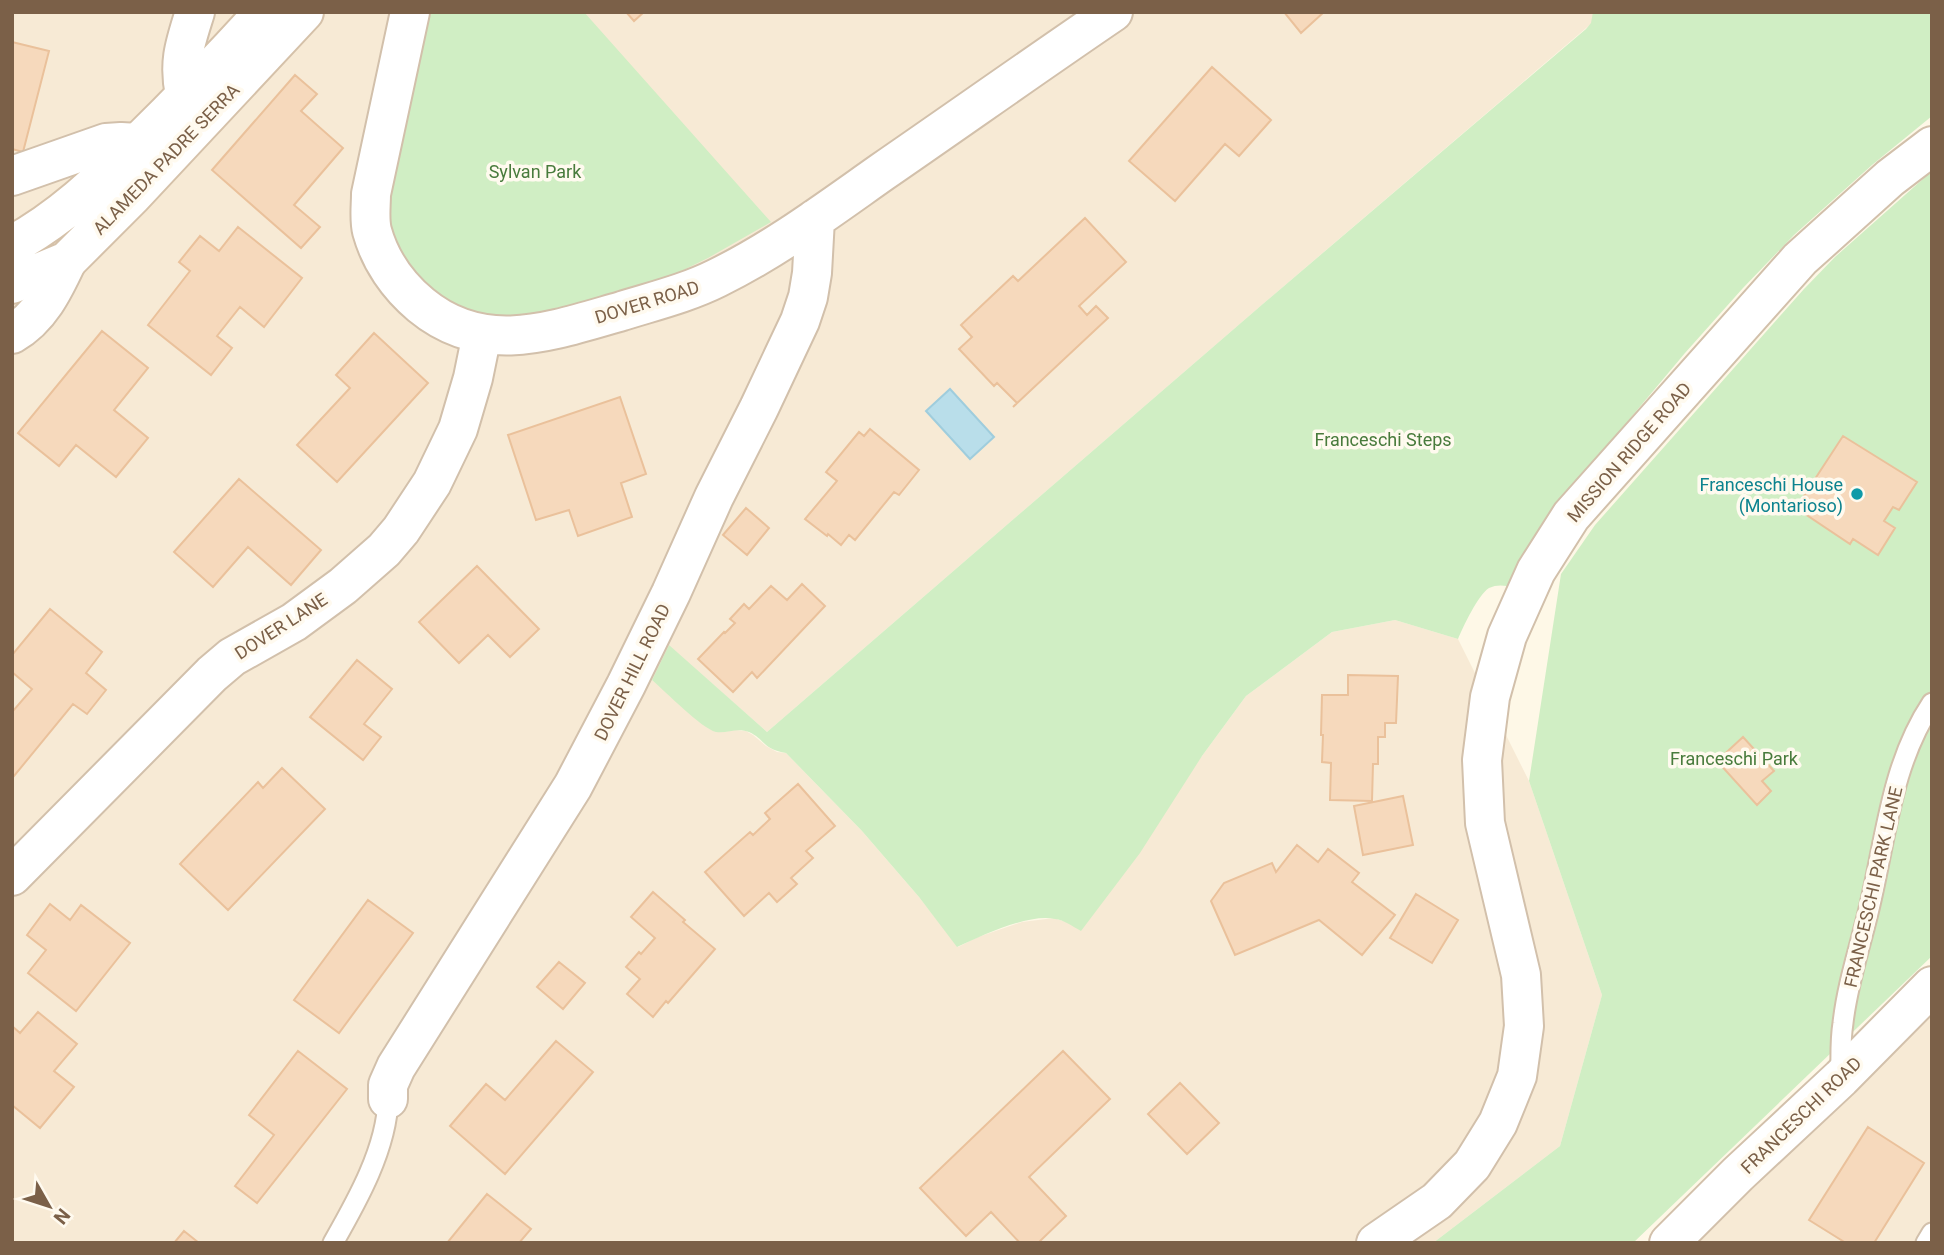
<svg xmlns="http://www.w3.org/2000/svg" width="1944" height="1255" font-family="Roboto,sans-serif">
  <rect width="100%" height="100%" fill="#fef8e7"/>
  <path fill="#f7ead5" d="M 12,12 L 1605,12 L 1264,303 L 767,732 L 669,646 L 652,680 L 723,732 L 735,730 L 746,731 L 753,735 L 766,746 L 777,752 L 786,753 L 862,831 L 919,897 L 958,947 L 978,937 L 1022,922 L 1054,918 L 1066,922 L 1202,756 L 1246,696 L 1332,632 L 1395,620 L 1458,639 L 1529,781 L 1602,995 L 1560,1146 L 1433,1243 L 12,1243 Z
    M 1932,983 L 1932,1243 L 1662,1243 Z"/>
  <path fill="#d0eec4" d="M 425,12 L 584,12 L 771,222 L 708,258 L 661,281 L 567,311 L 500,319 L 455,312 L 396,263 L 383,206 Z
    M 1593,12 L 1932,12 L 1932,116 L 1872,165 L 1794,235 L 1743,288 L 1685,353 L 1565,496 L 1533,540 L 1507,586 C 1501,585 1495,585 1489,588 C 1478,595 1463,627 1458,639 L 1395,620 L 1332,632 L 1246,696 L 1202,756 L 1140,853 L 1081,931 C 1072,926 1064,920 1055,919 C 1029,913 981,936 957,947 L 919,897 L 862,831 L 786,753 C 762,749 765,739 749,732 C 737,727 727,734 716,732 C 701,728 666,692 652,680 L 669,645 L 767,732 L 1264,303 L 1586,29 L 1591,23 Z
    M 1932,171 L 1932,956 L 1633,1243 L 1433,1243 L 1560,1146 L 1602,995 L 1529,781 L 1561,574 L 1595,525 L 1804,289 L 1835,257 Z"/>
  <path fill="#b9deea" stroke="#9fcddd" stroke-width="2" d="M 950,389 L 994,437 L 970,459 L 926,411 Z"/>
  <path fill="#f6d9bc" stroke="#eac19b" stroke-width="2" d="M 626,12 L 644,12 L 634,21 Z
    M 1284,12 L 1324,12 L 1301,33 Z
    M 12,42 L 49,51 L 23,152 L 12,149 Z
    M 1212,67 L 1271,120 L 1239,156 L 1225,144 L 1175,201 L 1129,161 Z
    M 295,75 L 317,94 L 301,111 L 343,148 L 294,205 L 320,227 L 301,248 L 212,170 Z
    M 1085,218 L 1126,262 L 1079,306 L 1087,315 L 1096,306 L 1108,318 L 1013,407 L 1017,403 L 997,383 L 994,386 L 959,349 L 972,337 L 961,325 L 1013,276 L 1018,281 Z
    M 238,227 L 302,278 L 264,327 L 240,307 L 217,336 L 232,348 L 211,375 L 148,325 L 190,271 L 179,262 L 200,236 L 219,251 Z
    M 102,331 L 148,368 L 114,410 L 148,438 L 116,477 L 76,445 L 59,466 L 18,433 Z
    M 374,333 L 428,383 L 337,482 L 297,445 L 350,388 L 336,375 Z
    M 620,397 L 646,474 L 621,483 L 632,517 L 578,536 L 569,510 L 536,520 L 508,435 Z
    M 870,429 L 919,470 L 899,495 L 894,492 L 855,540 L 849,535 L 841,545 L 828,534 L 827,536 L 805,519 L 837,481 L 826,472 L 859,432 L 864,436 Z
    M 1843,436 L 1917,482 L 1899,510 L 1893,507 L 1884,521 L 1895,528 L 1878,555 L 1853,539 L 1850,544 L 1796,508 Z
    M 239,479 L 321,550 L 291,585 L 248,547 L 213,587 L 174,552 Z
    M 746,508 L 769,528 L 747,555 L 723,535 Z
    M 477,566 L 539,629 L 510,657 L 488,635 L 459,663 L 419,622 Z
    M 802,584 L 825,606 L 757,678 L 752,672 L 733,692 L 698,659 L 724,632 L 725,633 L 735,623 L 730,619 L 744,604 L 749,609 L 771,586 L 787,600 Z
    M 50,609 L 102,652 L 86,673 L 106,690 L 87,714 L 73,704 L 14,776 L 12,775 L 12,712 L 32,689 L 12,672 L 12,655 Z
    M 357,660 L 392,689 L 364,724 L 381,737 L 363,760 L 310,717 Z
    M 1348,675 L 1398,676 L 1396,723 L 1385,723 L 1385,737 L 1378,737 L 1378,764 L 1373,764 L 1372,801 L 1330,800 L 1331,763 L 1322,762 L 1323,735 L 1321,735 L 1322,695 L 1348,695 Z
    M 1743,737 L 1774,771 L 1762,781 L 1771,791 L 1757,805 L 1717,761 Z
    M 282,768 L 325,809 L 228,910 L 180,864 L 258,782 L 263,788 Z
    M 798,784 L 835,826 L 806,851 L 813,858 L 791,878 L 797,884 L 777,902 L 769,893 L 744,916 L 705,872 L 750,832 L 753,835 L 770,819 L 765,813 Z
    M 1403,796 L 1413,845 L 1363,855 L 1354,806 Z
    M 1297,845 L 1318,862 L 1328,849 L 1359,873 L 1352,882 L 1395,915 L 1362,955 L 1319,920 L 1235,955 L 1211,901 L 1224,883 L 1272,863 L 1276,872 Z
    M 653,892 L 685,920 L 683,922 L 715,949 L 668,1003 L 666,1001 L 653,1017 L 627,994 L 640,979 L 626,967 L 639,952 L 641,954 L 655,938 L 631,917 Z
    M 1416,894 L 1458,920 L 1432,963 L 1390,938 Z
    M 368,900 L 413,933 L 339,1033 L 294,1000 Z
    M 50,904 L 70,920 L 81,905 L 130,943 L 76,1011 L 28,973 L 46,950 L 27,935 Z
    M 559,962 L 585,983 L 563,1009 L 537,987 Z
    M 38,1012 L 77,1044 L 54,1071 L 74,1087 L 40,1128 L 12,1105 L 12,1026 L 20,1033 Z
    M 556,1041 L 593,1072 L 505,1174 L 450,1126 L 486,1084 L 505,1100 Z
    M 298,1051 L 347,1089 L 257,1203 L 235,1186 L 274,1135 L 249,1115 Z
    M 1063,1051 L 1110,1099 L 1029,1177 L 1066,1216 L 1038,1243 L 1020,1243 L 991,1212 L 966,1236 L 920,1188 Z
    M 1180,1083 L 1219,1123 L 1187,1154 L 1148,1114 Z
    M 1868,1127 L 1924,1163 L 1874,1243 L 1846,1243 L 1809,1220 Z
    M 487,1194 L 531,1229 L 519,1243 L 447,1243 Z
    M 184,1231 L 199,1243 L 174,1243 Z"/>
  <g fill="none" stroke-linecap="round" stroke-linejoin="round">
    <defs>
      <path id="lane" d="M 1841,1077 C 1841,1059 1840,1041 1843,1023 C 1847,986 1859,950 1868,913 C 1886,841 1890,766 1932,703
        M 333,1243 C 357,1201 387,1148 388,1099
        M 1926,1243 L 1932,1233"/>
      <path id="street" d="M 410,12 L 371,194 C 371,206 369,219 372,231 C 380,260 398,286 421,305 C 484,357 552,331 622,311 C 654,301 687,293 717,278 C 776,249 828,210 882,172 C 959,119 1035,65 1113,12
        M 185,95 C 178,62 185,44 195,12
        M 12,176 L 106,143 L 121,142 L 138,143
        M 12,334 C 40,318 54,289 67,261
        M 12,876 L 212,674 L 232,657 L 294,622 L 343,586 L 384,550 L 401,530 L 432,483 L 458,429 L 473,378 L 482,334
        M 388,1099 L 388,1085 L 396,1067 L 573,786 L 626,685 L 671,593 L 714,497 L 759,408 L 800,321 L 808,297 L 812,273 L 815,219
        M 1376,1243 L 1437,1201 L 1472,1165 L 1498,1123 L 1517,1076 L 1524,1026 L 1521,975 L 1485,823 L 1482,760 L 1490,697 L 1507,636 L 1536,571 L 1571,516 L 1800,259 L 1890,178 L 1932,146
        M 1669,1243 L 1738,1174 L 1841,1078 L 1932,986"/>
      <path id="secondary" d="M 12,245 C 60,219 99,182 137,144 C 181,101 223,57 264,12
        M 12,284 L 67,261 L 132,196 L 304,12"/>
    </defs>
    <use href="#lane" stroke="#d2c0ab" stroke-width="23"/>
    <use href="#street" stroke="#d2c0ab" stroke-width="42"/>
    <use href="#secondary" stroke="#d5c1a9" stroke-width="42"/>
    <use href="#lane" stroke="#fff" stroke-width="19"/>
    <use href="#street" stroke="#fff" stroke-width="38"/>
    <use href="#secondary" stroke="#fff" stroke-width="38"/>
  </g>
  <circle fill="#0f9aa8" stroke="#fffaef" stroke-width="2.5" cx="1857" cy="494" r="7"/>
  <g text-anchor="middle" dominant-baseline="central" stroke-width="7" stroke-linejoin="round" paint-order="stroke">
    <g font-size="18" fill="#7b6048" stroke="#fffaef">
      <text transform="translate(166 159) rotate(-46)">ALAMEDA PADRE SERRA</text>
      <text transform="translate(647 302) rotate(-17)">DOVER ROAD</text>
      <text transform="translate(1629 452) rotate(-49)">MISSION RIDGE ROAD</text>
      <text transform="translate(281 626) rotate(-33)">DOVER LANE</text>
      <text transform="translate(632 672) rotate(-64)">DOVER HILL ROAD</text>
      <text transform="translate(1873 887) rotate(-77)">FRANCESCHI PARK LANE</text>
      <text transform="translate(1801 1115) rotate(-44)">FRANCESCHI ROAD</text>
    </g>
    <g font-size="18" fill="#487b3c" stroke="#fffaef">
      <text x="535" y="171">Sylvan Park</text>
      <text x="1383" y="439">Franceschi Steps</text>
      <text x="1734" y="758">Franceschi Park</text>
    </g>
    <g font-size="18" fill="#0d838f" stroke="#fffaef" text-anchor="end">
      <text x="1843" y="484">Franceschi House<tspan x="1843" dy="21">(Montarioso)</tspan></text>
    </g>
  </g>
  <rect width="1944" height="1255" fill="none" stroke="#7b6048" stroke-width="28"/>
  <g transform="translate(49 1206) rotate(129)" stroke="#fffaef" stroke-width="5" paint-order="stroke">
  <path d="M0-5L12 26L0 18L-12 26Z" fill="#7b6048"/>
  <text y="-10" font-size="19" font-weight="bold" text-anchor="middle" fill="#7b6048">N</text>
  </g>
</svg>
